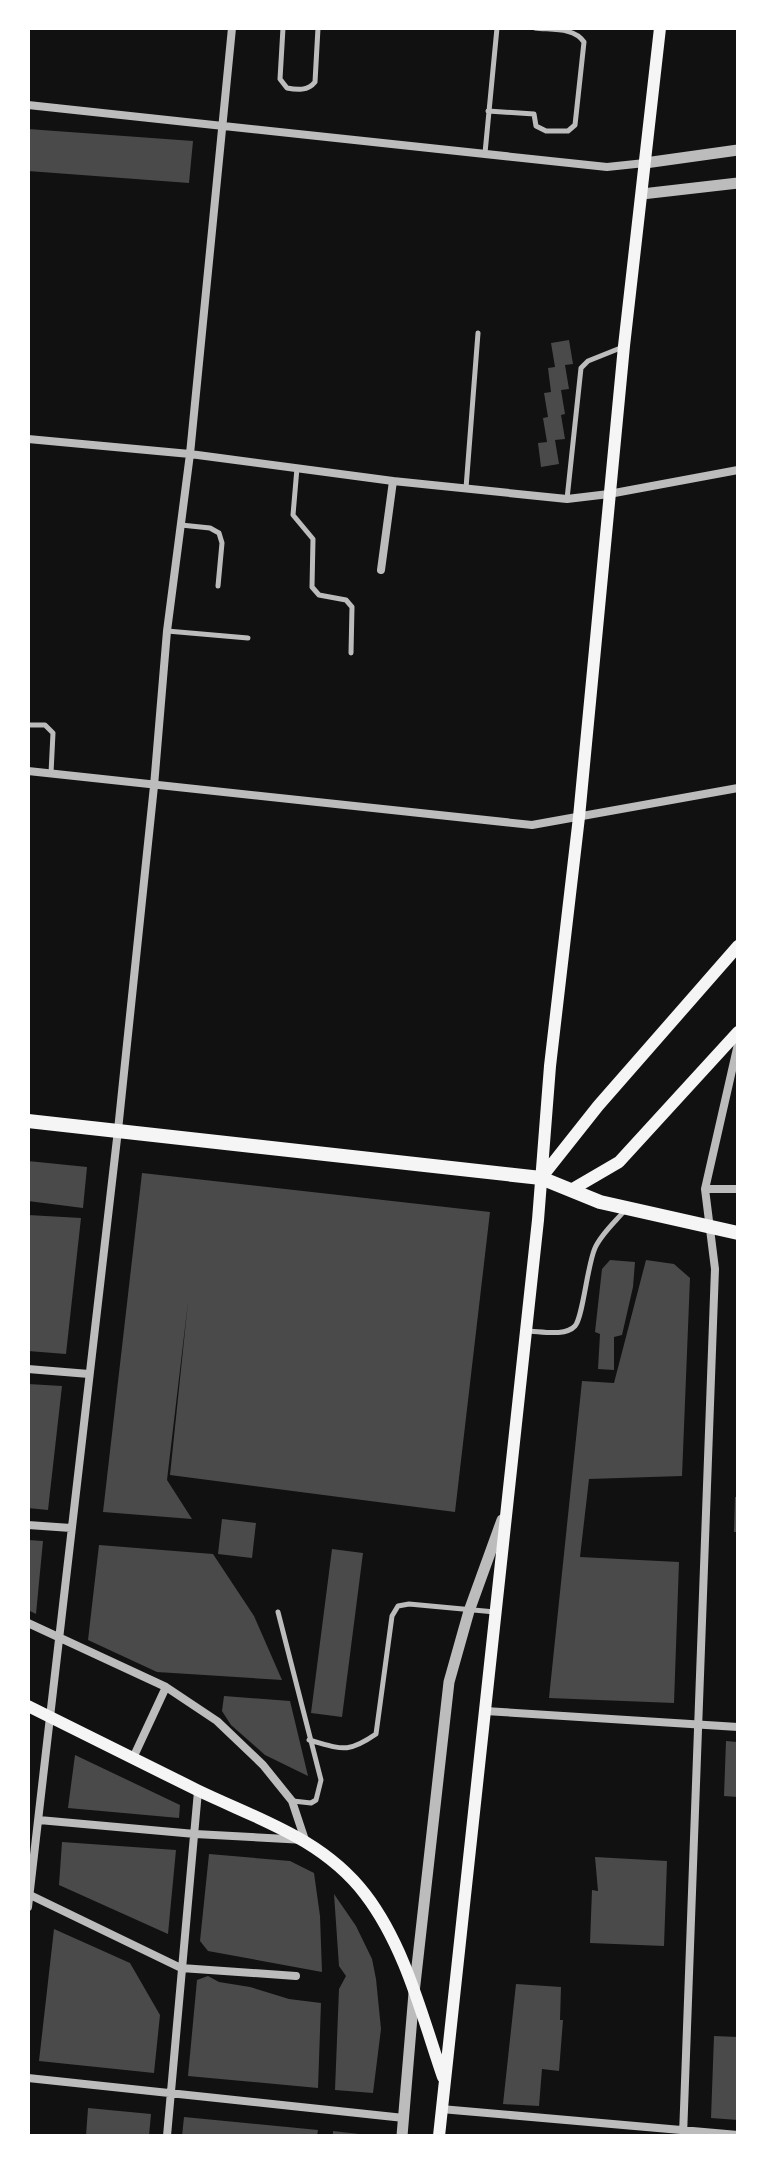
<svg xmlns="http://www.w3.org/2000/svg" width="766" height="2164" font-family="Bitter,serif">
  <rect width="100%" height="100%" fill="#111"/>
  <path fill="#4a4a4a" d="M 28,129 L 193,141 L 189,183 L 28,171 Z
    M 569,340 L 573,364 L 565,365 L 569,389 L 561,390 L 565,414 L 561,415 L 565,439 L 555,440 L 559,464 L 541,467 L 538,443 L 547,442 L 543,418 L 548,417 L 544,393 L 551,392 L 548,368 L 555,367 L 551,343 Z
    M 28,1161 L 87,1167 L 83,1208 L 28,1201 Z
    M 142,1173 L 490,1212 L 455,1512 L 170,1475 L 188,1302 L 167,1480 L 192,1519 L 103,1512 Z
    M 28,1215 L 81,1218 L 66,1354 L 28,1351 Z
    M 610,1260 L 635,1262 L 633,1287 L 622,1335 L 614,1337 L 614,1370 L 598,1369 L 600,1334 L 595,1332 L 602,1269 Z
    M 646,1260 L 674,1264 L 690,1278 L 682,1476 L 589,1479 L 580,1557 L 679,1562 L 674,1703 L 549,1698 L 582,1381 L 614,1383 Z
    M 28,1384 L 62,1386 L 48,1510 L 28,1508 Z
    M 735,1497 L 738,1497 L 738,1532 L 734,1532 Z
    M 222,1519 L 256,1523 L 252,1558 L 218,1554 Z
    M 28,1540 L 43,1541 L 36,1614 L 28,1610 Z
    M 99,1545 L 213,1554 L 254,1616 L 282,1680 L 157,1672 L 88,1640 Z
    M 332,1549 L 363,1553 L 342,1717 L 311,1713 Z
    M 224,1696 L 290,1701 L 308,1776 L 265,1755 L 231,1725 L 222,1711 Z
    M 726,1741 L 738,1742 L 738,1797 L 724,1796 Z
    M 75,1755 L 180,1805 L 179,1818 L 68,1808 Z
    M 62,1842 L 176,1850 L 168,1934 L 59,1885 Z
    M 209,1854 L 290,1861 L 314,1873 L 320,1916 L 322,1972 L 208,1951 L 200,1941 Z
    M 595,1857 L 667,1861 L 664,1946 L 590,1943 L 592,1890 L 598,1891 Z
    M 334,1894 L 356,1926 L 372,1959 L 376,1979 L 381,2029 L 373,2093 L 335,2090 L 339,1989 L 346,1976 L 339,1966 Z
    M 54,1929 L 130,1963 L 160,2015 L 154,2073 L 39,2061 Z
    M 208,1976 L 219,1982 L 250,1987 L 289,1999 L 321,2003 L 318,2088 L 188,2076 L 197,1980 Z
    M 516,1984 L 561,1987 L 560,2020 L 563,2020 L 559,2071 L 542,2069 L 539,2106 L 503,2104 Z
    M 714,2036 L 738,2037 L 738,2120 L 711,2118 Z
    M 88,2108 L 151,2114 L 149,2136 L 86,2136 Z
    M 184,2117 L 318,2130 L 317,2136 L 182,2136 Z
    M 333,2131 L 359,2134 L 359,2136 L 333,2136 Z"/>
  <g fill="none" stroke-linecap="round" stroke-linejoin="round">
    <path stroke="#bcbcbc" stroke-width="5" d="M 283,28 L 280,79 L 287,88 C 297,90 308,91 315,82 L 318,28
      M 488,111 L 534,114 L 536,126 L 546,131 L 568,131 L 575,125 L 584,42 C 574,27 551,30 535,28
      M 485,153 L 497,28
      M 297,468 L 293,515 L 313,539 L 312,587 L 319,595 L 346,600 L 352,607 L 351,653
      M 466,488 L 478,333
      M 567,499 L 581,368 L 588,361 L 623,347
      M 181,525 L 210,528 L 219,533 L 222,543 L 218,586
      M 167,631 L 248,638
      M 28,725 L 45,725 L 53,733 L 51,773
      M 526,1331 C 540,1331 565,1337 575,1326 C 583,1317 587,1266 595,1248 C 601,1234 616,1221 626,1209
      M 278,1612 L 321,1780 L 316,1800 L 311,1803 L 293,1801
      M 309,1740 C 342,1749 347,1754 376,1734 L 392,1616 L 398,1606 L 409,1604 L 495,1612"/>
    <path stroke="#bcbcbc" stroke-width="8" d="M 28,105 L 607,167 L 645,163
      M 28,439 L 190,454 L 393,481 L 567,499 L 609,494 L 738,470
      M 381,570 L 393,481
      M 28,771 L 532,825 L 738,788
      M 705,1189 L 738,1189
      M 28,1369 L 89,1374
      M 28,1525 L 71,1528
      M 28,1623 L 166,1687 L 217,1721 L 263,1765 L 292,1801 L 305,1840 L 195,1834 L 39,1820
      M 485,1711 L 738,1727
      M 133,1758 L 166,1687
      M 28,1894 L 181,1968 L 296,1976
      M 28,1907 L 118,1130 L 154,786 L 167,631 L 190,454 L 232,28
      M 28,2078 L 404,2118
      M 441,2109 L 738,2135
      M 167,2136 L 198,1791
      M 683,2136 L 715,1269 L 705,1189 L 738,1044"/>
    <path stroke="#bcbcbc" stroke-width="11" d="M 645,163 L 738,150
      M 642,194 L 738,183
      M 402,2136 L 414,1993 L 449,1682 L 469,1611 L 502,1520"/>
    <path stroke="#f5f5f5" stroke-width="12" d="M 541,1178 L 598,1106 L 738,946
      M 571,1190 L 619,1162 L 738,1032
      M 28,1706 C 84,1734 140,1762 197,1790 C 257,1819 322,1838 365,1894 C 405,1946 422,2016 443,2077
      M 439,2136 L 538,1220 L 550,1066 L 579,817 L 624,346 L 660,28"/>
    <path stroke="#f5f5f5" stroke-width="14" d="M 28,1121 L 541,1178 L 600,1202 L 738,1233"/>
  </g>
  <rect width="766" height="2164" fill="none" stroke="#ffffff" stroke-width="60"/>
</svg>
